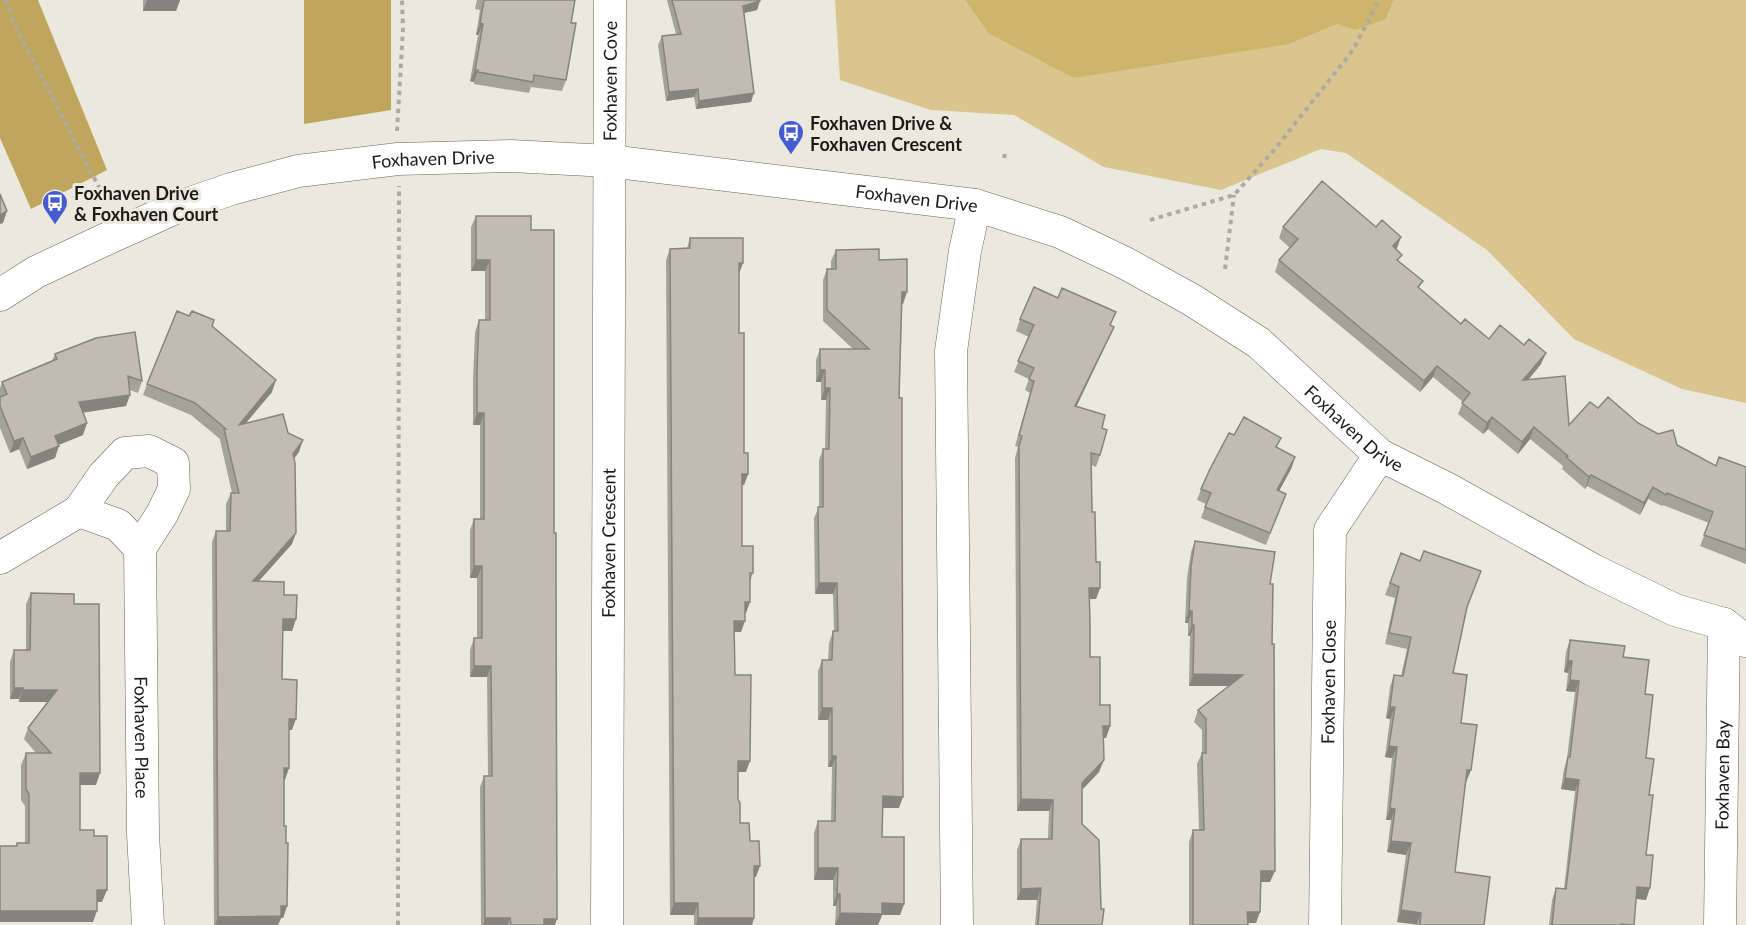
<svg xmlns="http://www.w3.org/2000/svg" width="1746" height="925" font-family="Lato,sans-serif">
  <rect width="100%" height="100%" fill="#ebe8de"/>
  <path fill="#d9c58d" d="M 835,0 L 965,0 L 988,33 L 1289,44 L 1338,24 L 1386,19 L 1394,0 L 1746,0 L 1746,403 L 1682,389 L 1574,339 L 1487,250 L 1346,153 L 1321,149 L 1221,190 L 1104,167 L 1014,115 L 931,110 L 840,80 Z"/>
  <path fill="#c0a65d" d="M 0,0 L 38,0 L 107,170 L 31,209 L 0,138 Z
    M 304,0 L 391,0 L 391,110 L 304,124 Z"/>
  <path fill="#cfb56c" d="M 965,0 L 1394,0 L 1386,19 L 1355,30 L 1338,24 L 1289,44 L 1074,78 L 988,33 Z"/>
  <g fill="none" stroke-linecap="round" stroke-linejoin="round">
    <defs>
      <g id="minor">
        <path id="s1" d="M 0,295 L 36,272 L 102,241 L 173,209 L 231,189 L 298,171 L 398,159 L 511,156 L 609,161 L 975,205 L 1060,232 L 1125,263 L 1192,300 L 1259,343 L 1380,455 L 1446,488 L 1593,570 L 1675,610 L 1724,624 L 1746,641"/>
        <path id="s2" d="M 140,548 L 118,525 L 79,511 L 104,475 L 125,453 L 149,451 L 173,463 L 174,489 L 162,514 L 140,548 L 143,834 L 148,925"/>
        <path d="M 0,558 L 79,511"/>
        <path id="s3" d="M 607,925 L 610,0"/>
        <path d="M 957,925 L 951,351 L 965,251 L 975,205"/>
        <path id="s4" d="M 1325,925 L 1330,530 L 1380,455"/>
        <path id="s5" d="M 1720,925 L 1724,624"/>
      </g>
    </defs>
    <use href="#minor" stroke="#66645c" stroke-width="33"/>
    <path stroke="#adaaa3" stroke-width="4" stroke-dasharray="4.5 4.5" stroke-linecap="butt" d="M 6,0 L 14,23 L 102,193
      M 397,131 L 403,29 L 402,0
      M 1004,158 L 1005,154
      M 1150,220 L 1234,195 L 1275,149 L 1353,50 L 1379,0
      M 1225,269 L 1234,195
      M 398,925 L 399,186"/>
    <use href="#minor" stroke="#fff" stroke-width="32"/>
  </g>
  <path fill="#a5a29a" d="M 143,0 L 180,0 L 176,11 L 143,11 Z
    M 477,0 L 575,0 L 571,23 L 566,80 L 562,91 L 531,87 L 529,93 L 474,84 L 474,82 L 470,81 L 478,35 L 476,35 L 480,10 L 475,9 Z
    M 667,0 L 759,0 L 757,10 L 744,13 L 751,102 L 696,109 L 694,97 L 666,101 L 658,45 L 662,36 L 676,34 Z
    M 476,216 L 531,230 L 554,533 L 555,925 L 481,925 L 480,787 L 484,776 L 488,776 L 487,677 L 470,677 L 470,650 L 474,638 L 477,638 L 477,578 L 470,578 L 470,530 L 474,519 L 480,519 L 480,425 L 473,425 L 473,380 L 475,332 L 479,320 L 485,320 L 485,271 L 471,271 L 471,227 Z
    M 1283,227 L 1397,248 L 1396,249 L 1399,262 L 1420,289 L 1461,324 L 1489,339 L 1541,364 L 1529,379 L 1569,425 L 1598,408 L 1638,423 L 1716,466 L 1746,467 L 1746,564 L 1700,546 L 1709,523 L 1663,505 L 1662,506 L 1648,499 L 1640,515 L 1587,486 L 1585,489 L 1562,469 L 1563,466 L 1530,439 L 1518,454 L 1488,429 L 1483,434 L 1458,414 L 1463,402 L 1433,377 L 1420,392 L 1275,272 L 1279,260 L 1290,248 L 1279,238 Z
    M 690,238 L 739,274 L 739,333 L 744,453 L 748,474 L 744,485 L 742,485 L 742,546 L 753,573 L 750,582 L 746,613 L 745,613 L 741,632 L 734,632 L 735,675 L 746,772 L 738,772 L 738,799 L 740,823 L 750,841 L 756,877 L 754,877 L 754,918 L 752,925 L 694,925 L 694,915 L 670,915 L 666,260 L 670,249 L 687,248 Z
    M 836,250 L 879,260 L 903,304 L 902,304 L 899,398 L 899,808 L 883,808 L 882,837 L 904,904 L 900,915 L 882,915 L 878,925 L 835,925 L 836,906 L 833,906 L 833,880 L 814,880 L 814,833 L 818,821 L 831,821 L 832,767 L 828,767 L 828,720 L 818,720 L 818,671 L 822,660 L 828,660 L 829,643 L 833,631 L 834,631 L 833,594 L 815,594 L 814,518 L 819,507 L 819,460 L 823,449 L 825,449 L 826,400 L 821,400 L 821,382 L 816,382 L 816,360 L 820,349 L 853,349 L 823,321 L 823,280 L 827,269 L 831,269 L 831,261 Z
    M 189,316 L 212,326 L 272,392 L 245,424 L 288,433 L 299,452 L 294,458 L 292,544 L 259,581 L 284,595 L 296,619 L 292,631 L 283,631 L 282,679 L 292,730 L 289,730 L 289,768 L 284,780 L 284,826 L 287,906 L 283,918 L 281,918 L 278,925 L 214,925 L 212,542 L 216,531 L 226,531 L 226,504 L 231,493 L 232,493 L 220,440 L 220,439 L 191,415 L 143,395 L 147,384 Z
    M 1020,319 L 1111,325 L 1114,327 L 1109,338 L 1076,407 L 1102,428 L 1100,455 L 1096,467 L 1091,465 L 1092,512 L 1096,562 L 1100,588 L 1096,599 L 1089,599 L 1090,657 L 1100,705 L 1110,726 L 1106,738 L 1103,738 L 1099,772 L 1082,790 L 1082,824 L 1101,909 L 1102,925 L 1035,925 L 1037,900 L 1017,900 L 1017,850 L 1021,839 L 1048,839 L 1049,811 L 1017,811 L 1015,458 L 1018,447 L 1015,446 L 1030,393 L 1025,390 L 1029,379 L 1014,372 L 1029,337 L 1016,331 Z
    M 96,338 L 142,381 L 138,393 L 130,390 L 126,406 L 83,412 L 83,435 L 58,445 L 55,458 L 27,469 L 19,449 L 10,453 L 0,428 L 0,388 L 2,382 L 52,361 L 55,354 Z
    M 1234,435 L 1281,438 L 1277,447 L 1295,457 L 1291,469 L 1279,491 L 1281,505 L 1266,545 L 1201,518 L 1206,504 L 1197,500 L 1201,489 Z
    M 1195,541 L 1270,584 L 1272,644 L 1270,882 L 1260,882 L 1256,923 L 1248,923 L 1248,925 L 1189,925 L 1189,842 L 1193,830 L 1199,830 L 1197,764 L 1202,753 L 1202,730 L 1194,722 L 1198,710 L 1229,686 L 1189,686 L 1190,636 L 1188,636 L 1188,623 L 1185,623 L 1187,578 L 1191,552 Z
    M 1401,553 L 1467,609 L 1453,673 L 1461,723 L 1471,770 L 1466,782 L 1465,782 L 1455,872 L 1484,925 L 1417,925 L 1397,922 L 1406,855 L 1387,852 L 1391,820 L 1386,820 L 1392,758 L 1385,757 L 1390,719 L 1386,718 L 1390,687 L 1394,675 L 1401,676 L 1407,649 L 1385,644 L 1395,598 L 1385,595 Z
    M 31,593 L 74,604 L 96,785 L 80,785 L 80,830 L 94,836 L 102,902 L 97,902 L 93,922 L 16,846 L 17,843 L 25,843 L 25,806 L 21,800 L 21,765 L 26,753 L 36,753 L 24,739 L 28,728 L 48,702 L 19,702 L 19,699 L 10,699 L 10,662 L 14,650 L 26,650 L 26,604 Z
    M 1570,640 L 1623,657 L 1645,694 L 1646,758 L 1649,795 L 1646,855 L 1646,900 L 1636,899 L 1634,925 L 1549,925 L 1552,900 L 1556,888 L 1564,889 L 1575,791 L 1561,789 L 1564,769 L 1567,758 L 1575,692 L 1566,691 L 1568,673 L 1564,672 L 1566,652 Z"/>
  <path fill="#86847d" d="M 147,0 L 180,0 L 176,11 L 143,11 Z
    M 760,1 L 757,10 L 739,14 L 743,6 Z
    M 480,23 L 483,24 L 478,35 L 476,35 Z
    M 475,70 L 478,70 L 474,82 L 470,81 Z
    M 698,89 L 694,97 L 666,101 L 669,92 Z
    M 754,93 L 751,102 L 696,109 L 699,101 Z
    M 7,211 L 3,223 L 0,224 L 0,215 Z
    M 1401,237 L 1397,248 L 1388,257 L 1393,246 Z
    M 476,260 L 490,260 L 485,271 L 471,271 Z
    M 739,263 L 743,263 L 739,274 L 735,274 Z
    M 902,292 L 907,292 L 903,304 L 898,304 Z
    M 1114,327 L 1109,338 L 1071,418 L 1075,406 Z
    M 1546,353 L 1541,364 L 1519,391 L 1523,380 Z
    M 1437,366 L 1433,377 L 1420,392 L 1424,381 Z
    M 820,370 L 825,370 L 821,382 L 816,382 Z
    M 276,380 L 272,392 L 234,437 L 239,425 Z
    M 825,388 L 830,388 L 826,400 L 821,400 Z
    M 130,395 L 126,406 L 75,414 L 79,402 Z
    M 477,413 L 484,413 L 480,425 L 473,425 Z
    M 1492,417 L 1488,429 L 1483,434 L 1487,423 Z
    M 87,423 L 83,435 L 51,448 L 55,436 Z
    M 1534,427 L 1530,439 L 1518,454 L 1522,442 Z
    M 23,438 L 19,449 L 10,453 L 14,441 Z
    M 303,440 L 299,452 L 289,465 L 293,454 Z
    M 59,446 L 55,458 L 27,469 L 31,457 Z
    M 1295,457 L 1291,469 L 1273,502 L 1277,490 Z
    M 742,474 L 748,474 L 744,485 L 738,485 Z
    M 1591,475 L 1587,486 L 1585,489 L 1589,477 Z
    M 1653,487 L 1648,499 L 1640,515 L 1644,503 Z
    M 296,533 L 292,544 L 248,593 L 253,581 Z
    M 474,566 L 482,566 L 477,578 L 470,578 Z
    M 819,583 L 837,583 L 833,594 L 815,594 Z
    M 1089,588 L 1100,588 L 1096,599 L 1085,599 Z
    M 745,602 L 750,602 L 746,613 L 741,613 Z
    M 1189,611 L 1192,611 L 1188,623 L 1185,623 Z
    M 283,619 L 296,619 L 292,631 L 279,631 Z
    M 734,621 L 745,621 L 741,632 L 730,632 Z
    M 1192,625 L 1194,625 L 1190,636 L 1188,636 Z
    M 1568,661 L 1572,661 L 1568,673 L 1564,672 Z
    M 474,666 L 491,666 L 487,677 L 470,677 Z
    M 1193,674 L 1243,675 L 1239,686 L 1189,686 Z
    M 1570,680 L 1579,681 L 1575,692 L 1566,691 Z
    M 14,688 L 23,688 L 19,699 L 10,699 Z
    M 23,690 L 57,690 L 53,702 L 19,702 Z
    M 1390,707 L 1395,707 L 1390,719 L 1386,718 Z
    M 822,708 L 832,708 L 828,720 L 818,720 Z
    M 289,719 L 296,719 L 292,730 L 285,730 Z
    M 1103,726 L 1110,726 L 1106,738 L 1099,738 Z
    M 1389,746 L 1397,747 L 1392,758 L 1385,757 Z
    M 832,756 L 836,756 L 832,767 L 828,767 Z
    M 1104,760 L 1099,772 L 1078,794 L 1082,783 Z
    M 738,761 L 750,761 L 746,772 L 734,772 Z
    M 284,768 L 289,768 L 285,780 L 280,780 Z
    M 1467,770 L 1471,770 L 1466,782 L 1463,781 Z
    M 80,773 L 100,773 L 96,785 L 75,785 Z
    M 1565,778 L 1579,780 L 1575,791 L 1561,789 Z
    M 883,796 L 903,797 L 899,808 L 879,808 Z
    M 1021,799 L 1053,800 L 1049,811 L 1017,811 Z
    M 1390,808 L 1395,809 L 1391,820 L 1386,820 Z
    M 1391,841 L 1411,843 L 1406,855 L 1387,852 Z
    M 754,866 L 760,866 L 756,877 L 750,877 Z
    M 818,868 L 838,868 L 833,880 L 814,880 Z
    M 1261,871 L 1275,871 L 1270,882 L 1256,882 Z
    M 1637,887 L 1650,888 L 1646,900 L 1633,898 Z
    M 1041,888 L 1037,900 L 1017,900 L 1021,889 Z
    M 97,890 L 107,890 L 102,902 L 93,902 Z
    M 837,894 L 840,894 L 836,906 L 833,906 Z
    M 674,903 L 698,903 L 694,915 L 670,915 Z
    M 882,903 L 904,904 L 900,915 L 882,915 L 878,925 L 835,925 L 840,913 Z
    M 281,906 L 287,906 L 283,918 L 281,918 L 278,925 L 215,925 L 218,917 Z
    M 1401,910 L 1421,913 L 1417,924 L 1397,922 Z
    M 0,911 L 97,911 L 93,922 L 0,922 Z
    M 1247,912 L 1260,912 L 1256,923 L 1243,923 Z
    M 485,918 L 510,918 L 507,925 L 483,925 Z
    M 698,918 L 754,918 L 752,925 L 696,925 Z
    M 544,919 L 557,919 L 555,925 L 542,925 Z"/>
  <path fill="#c0bcb3" stroke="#86847d" stroke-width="1.5" d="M 484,0 L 575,0 L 571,23 L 576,23 L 566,80 L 534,75 L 533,82 L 478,72 L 478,70 L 475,70 L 483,24 L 480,23 Z
    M 672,0 L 759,0 L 760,1 L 743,6 L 754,93 L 699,101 L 698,89 L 669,92 L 662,36 L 681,34 Z
    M 1322,181 L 1376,227 L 1382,220 L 1401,237 L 1393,246 L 1402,255 L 1397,260 L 1423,281 L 1418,287 L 1461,324 L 1465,319 L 1489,339 L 1500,325 L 1524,345 L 1529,339 L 1546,353 L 1523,380 L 1565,376 L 1569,425 L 1590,402 L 1598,408 L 1608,397 L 1638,423 L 1658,434 L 1673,430 L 1677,445 L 1716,466 L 1719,457 L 1746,467 L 1746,550 L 1704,535 L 1713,512 L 1667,493 L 1666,495 L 1653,487 L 1644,503 L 1591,475 L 1589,477 L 1566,457 L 1568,456 L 1534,427 L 1522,442 L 1492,417 L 1487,423 L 1462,403 L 1470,393 L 1437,366 L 1424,381 L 1279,260 L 1298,239 L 1283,227 Z
    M 0,194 L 7,211 L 0,215 Z
    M 476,216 L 531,216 L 531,230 L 554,230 L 554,533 L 556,533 L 556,570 L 557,919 L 544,919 L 544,925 L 511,925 L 510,918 L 485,918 L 484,776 L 492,776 L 491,666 L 474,666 L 474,638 L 482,638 L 482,566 L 474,566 L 474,519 L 484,519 L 484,413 L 477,413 L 477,369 L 479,320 L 490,320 L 490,260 L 476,260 Z
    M 690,238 L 743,238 L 743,263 L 739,263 L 739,333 L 744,333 L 744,453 L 748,453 L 748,474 L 742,474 L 742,546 L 753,546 L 753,573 L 750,573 L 750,602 L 745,602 L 745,621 L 734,621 L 735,675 L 751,675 L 750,761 L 738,761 L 738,799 L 740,803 L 740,823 L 749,823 L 750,841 L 759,841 L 760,866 L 754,866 L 754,918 L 698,918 L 698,903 L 674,903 L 670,249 L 690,248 Z
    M 879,249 L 879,260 L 907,259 L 907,292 L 902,292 L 899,398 L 902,398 L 902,464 L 903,797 L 883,796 L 882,837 L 904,837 L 904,904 L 882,903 L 882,914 L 840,913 L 840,894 L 837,894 L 838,868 L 818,868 L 818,821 L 835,821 L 836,756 L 832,756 L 832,708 L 822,708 L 822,660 L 832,660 L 833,631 L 838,631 L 837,583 L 819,583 L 818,507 L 823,507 L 823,449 L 829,449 L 830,388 L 825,388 L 825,370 L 820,370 L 820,349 L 869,349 L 827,310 L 827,269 L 836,269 L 836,250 Z
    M 1034,287 L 1058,298 L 1062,288 L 1116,312 L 1110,325 L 1114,327 L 1075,406 L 1105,415 L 1102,428 L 1107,430 L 1100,455 L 1091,453 L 1092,512 L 1095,512 L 1096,562 L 1100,562 L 1100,588 L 1089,588 L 1090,622 L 1090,657 L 1100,657 L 1100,705 L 1110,705 L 1110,726 L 1103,726 L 1104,760 L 1082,783 L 1082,824 L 1099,840 L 1101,909 L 1104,909 L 1102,925 L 1038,925 L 1041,888 L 1021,889 L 1021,839 L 1052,839 L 1053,800 L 1021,799 L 1019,446 L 1022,436 L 1019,435 L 1034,381 L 1029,379 L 1034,368 L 1018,361 L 1034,325 L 1020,319 Z
    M 177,311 L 189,316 L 192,311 L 214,320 L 212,326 L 276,380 L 239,425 L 283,414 L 288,433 L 303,440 L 293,454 L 295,463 L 296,533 L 253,581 L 284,582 L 284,595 L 297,595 L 296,619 L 283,619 L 282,679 L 297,680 L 296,719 L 289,719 L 289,768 L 284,768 L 284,826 L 286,826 L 286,843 L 288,843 L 287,906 L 281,906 L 281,916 L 218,917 L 216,531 L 230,531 L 231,493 L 239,493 L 224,429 L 226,429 L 195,403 L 147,384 Z
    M 135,332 L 142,381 L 128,376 L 130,395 L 79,402 L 87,423 L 55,436 L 59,446 L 31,457 L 23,438 L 14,441 L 0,406 L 0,397 L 7,394 L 2,382 L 57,359 L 55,354 L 96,338 Z
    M 1244,417 L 1281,438 L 1276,447 L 1295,457 L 1277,490 L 1286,494 L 1270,533 L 1205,507 L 1211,493 L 1201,489 L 1210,469 L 1229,433 L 1234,435 Z
    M 1195,541 L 1275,552 L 1270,584 L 1273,584 L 1272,644 L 1274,644 L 1275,871 L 1261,871 L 1260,912 L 1247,912 L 1248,925 L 1193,925 L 1193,830 L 1204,830 L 1202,753 L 1206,753 L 1206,719 L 1198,710 L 1243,675 L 1193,674 L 1194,625 L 1192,625 L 1192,611 L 1189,611 L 1191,567 Z
    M 1424,551 L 1481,571 L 1467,607 L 1453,673 L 1467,675 L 1461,723 L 1477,725 L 1471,770 L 1467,770 L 1455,872 L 1490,877 L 1484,925 L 1420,925 L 1421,913 L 1401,910 L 1411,843 L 1391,841 L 1395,809 L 1390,808 L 1397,747 L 1389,746 L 1395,707 L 1390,707 L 1394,675 L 1403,676 L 1411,637 L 1389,633 L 1399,587 L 1390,583 L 1401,553 L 1420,561 Z
    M 31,593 L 74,594 L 74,604 L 99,604 L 100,773 L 80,773 L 80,830 L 94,830 L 94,836 L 107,836 L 107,890 L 97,890 L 97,911 L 0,911 L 0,846 L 17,846 L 17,843 L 29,843 L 29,794 L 26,789 L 26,753 L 51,753 L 28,728 L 57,690 L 23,690 L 23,688 L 14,688 L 14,650 L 30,650 Z
    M 1570,640 L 1625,646 L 1623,657 L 1649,660 L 1645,694 L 1653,695 L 1646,758 L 1654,759 L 1649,795 L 1653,795 L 1646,855 L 1653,855 L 1650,888 L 1637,887 L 1634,925 L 1621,924 L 1621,925 L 1552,925 L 1556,888 L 1566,889 L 1579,780 L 1565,778 L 1568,757 L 1570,757 L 1579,681 L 1570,680 L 1572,661 L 1568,661 Z"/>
  <defs>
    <symbol id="bus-pin" viewBox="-11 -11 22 30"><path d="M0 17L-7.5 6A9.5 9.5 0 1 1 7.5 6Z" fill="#455bcf" stroke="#ebe8de"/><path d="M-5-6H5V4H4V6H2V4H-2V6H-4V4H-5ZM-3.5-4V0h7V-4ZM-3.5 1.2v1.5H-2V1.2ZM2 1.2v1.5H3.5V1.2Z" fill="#fff"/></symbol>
  </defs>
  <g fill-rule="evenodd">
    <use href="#bus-pin" x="776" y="118" width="30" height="40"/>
    <use href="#bus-pin" x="40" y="188" width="30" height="40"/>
  </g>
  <g text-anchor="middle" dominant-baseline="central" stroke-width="6" stroke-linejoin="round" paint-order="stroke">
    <g font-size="18" fill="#1c1b18" stroke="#ebe8de">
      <text stroke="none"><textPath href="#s3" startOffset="844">Foxhaven Cove</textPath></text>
      <text stroke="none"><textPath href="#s1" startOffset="460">Foxhaven Drive</textPath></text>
      <text stroke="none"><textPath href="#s1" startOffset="946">Foxhaven Drive</textPath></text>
      <text stroke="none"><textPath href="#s1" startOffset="1450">Foxhaven Drive</textPath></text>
      <text stroke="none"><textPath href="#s3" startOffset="382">Foxhaven Crescent</textPath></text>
      <text stroke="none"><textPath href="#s4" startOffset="243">Foxhaven Close</textPath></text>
      <text stroke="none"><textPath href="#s2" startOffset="482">Foxhaven Place</textPath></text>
      <text stroke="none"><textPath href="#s5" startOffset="150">Foxhaven Bay</textPath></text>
    </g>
    <g font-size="18" font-weight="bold" fill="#1c1b18" stroke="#ebe8de" text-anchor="start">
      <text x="810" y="123">Foxhaven Drive &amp;<tspan x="810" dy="21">Foxhaven Crescent</tspan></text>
      <text x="74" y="193">Foxhaven Drive<tspan x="74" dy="21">&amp; Foxhaven Court</tspan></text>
    </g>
  </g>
</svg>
